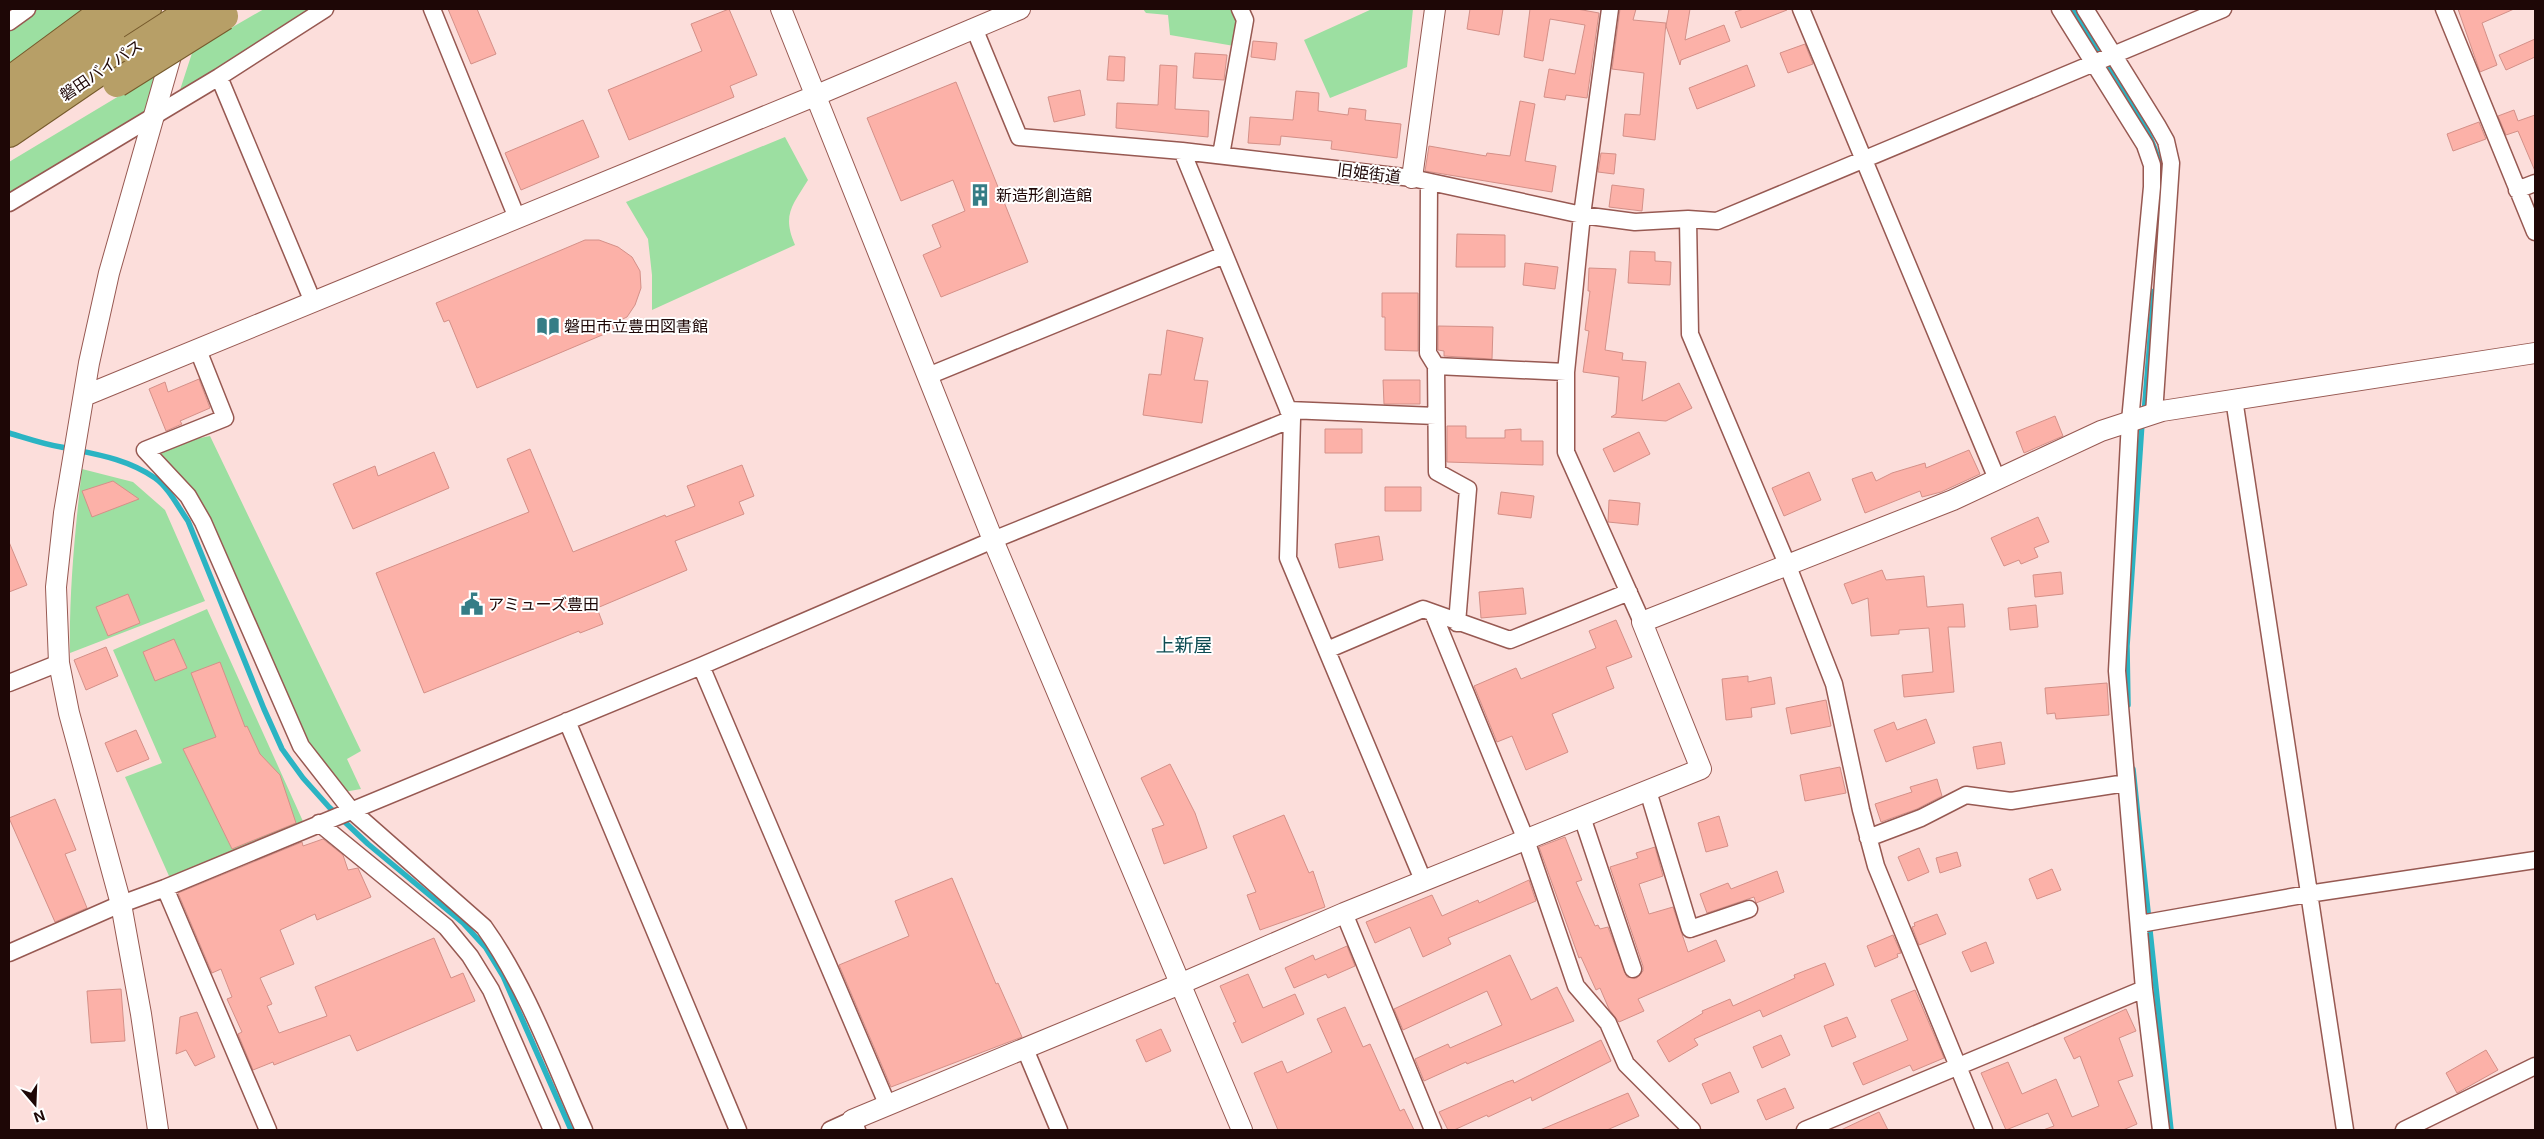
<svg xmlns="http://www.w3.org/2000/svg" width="2544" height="1139" font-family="Inter,'Noto Sans JP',sans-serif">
  <rect width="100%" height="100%" fill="#fcdedb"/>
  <path fill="#9cdfa1" d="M 26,9 L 89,9 L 9,68 L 9,22 Z
    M 264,9 L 322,9 L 226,72 L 180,90 L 193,50 Z
    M 1143,9 L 1240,9 L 1240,47 L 1170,35 L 1168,15 L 1146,13 Z
    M 1372,9 L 1413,9 L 1407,67 L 1330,98 L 1304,40 Z
    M 159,72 L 155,115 L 9,203 L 9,162 Z
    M 785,137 L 808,180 C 792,206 782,215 795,245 L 652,310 L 652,275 L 648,239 L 626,202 Z
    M 210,436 L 361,751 L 347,759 L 361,789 L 338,793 L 298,740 L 194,508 L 155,447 Z
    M 82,469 L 133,482 L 165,510 L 205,601 L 70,653 C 69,591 75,531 82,469 Z
    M 207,609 L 306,828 L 173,885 L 125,777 L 162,763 L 113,650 Z"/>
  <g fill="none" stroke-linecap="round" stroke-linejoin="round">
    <path stroke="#2bb4c3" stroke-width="5.5" d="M 2072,9 C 2104,60 2152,120 2164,180
      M 2144,414 L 2154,291
      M 9,433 C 26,438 43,444 61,447 C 94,454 126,458 155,478 C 169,488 178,507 188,521 L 264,709 L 282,749 L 303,778 L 329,807 L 368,844 L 463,923 L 486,948 L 503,976 L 571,1130
      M 2128,705 L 2127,646 L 2142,423
      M 2133,769 L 2171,1130"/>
  </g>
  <path fill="#fcb1a8" stroke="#d49088" d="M 448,9 L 477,9 L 496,54 L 471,64 Z
    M 729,9 L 757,75 L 730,86 L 734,97 L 629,140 L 608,90 L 702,51 L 691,24 Z
    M 1470,9 L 1503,9 L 1499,35 L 1467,29 Z
    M 1530,9 L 1577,9 L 1599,13 L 1587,98 L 1566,95 L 1565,100 L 1544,97 L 1549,69 L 1575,74 L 1585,25 L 1550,19 L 1543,61 L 1524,57 Z
    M 1620,9 L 1636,9 L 1633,20 L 1666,23 L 1655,140 L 1623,136 L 1625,114 L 1640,115 L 1644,73 L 1612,69 Z
    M 1669,9 L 1690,9 L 1685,40 L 1724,25 L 1730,41 L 1681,60 L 1680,65 L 1666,26 Z
    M 1744,9 L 1787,9 L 1787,10 L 1741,28 L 1735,12 Z
    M 2458,9 L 2514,9 L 2482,23 L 2497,65 L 2480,72 Z
    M 2535,39 L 2535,57 L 2506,70 L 2499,55 Z
    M 1253,41 L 1277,43 L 1275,60 L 1251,57 Z
    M 1805,44 L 1813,64 L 1788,73 L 1780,53 Z
    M 1195,53 L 1227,55 L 1224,80 L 1193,78 Z
    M 1109,56 L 1125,57 L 1124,81 L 1107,80 Z
    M 1160,65 L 1177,66 L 1175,109 L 1209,111 L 1208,137 L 1116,128 L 1117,103 L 1158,105 Z
    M 1747,65 L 1755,86 L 1697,109 L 1689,88 Z
    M 956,82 L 1028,262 L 941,297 L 923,255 L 941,247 L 932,225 L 965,211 L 953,180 L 901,201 L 867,118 Z
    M 1080,90 L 1085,115 L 1054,122 L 1048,97 Z
    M 1296,91 L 1319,93 L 1318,111 L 1348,115 L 1349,108 L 1366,110 L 1365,120 L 1401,124 L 1397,158 L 1331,149 L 1332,141 L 1281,136 L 1280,145 L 1248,143 L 1250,117 L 1293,120 Z
    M 1520,101 L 1535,104 L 1525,161 L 1556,166 L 1552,192 L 1425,171 L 1429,146 L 1486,156 L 1487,153 L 1510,156 Z
    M 2514,110 L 2518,121 L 2535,115 L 2535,171 L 2518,131 L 2506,135 L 2498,116 Z
    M 583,120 L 599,157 L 521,190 L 505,153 Z
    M 2479,122 L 2486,139 L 2453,151 L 2447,134 Z
    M 1601,153 L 1616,154 L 1614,174 L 1598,172 Z
    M 1612,185 L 1644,189 L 1642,211 L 1609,207 Z
    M 1457,234 L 1505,235 L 1505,267 L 1456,267 Z
    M 585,240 L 599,240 L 618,247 L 632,257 L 640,271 L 641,288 L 635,305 L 627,317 L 612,324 L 614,330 L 477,388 L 449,320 L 444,322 L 436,303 Z
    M 1630,251 L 1655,252 L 1655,261 L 1671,262 L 1670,285 L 1628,283 Z
    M 1525,263 L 1558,267 L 1555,289 L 1523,285 Z
    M 1589,268 L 1616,269 L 1605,350 L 1623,353 L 1622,360 L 1646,362 L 1642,401 L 1679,383 L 1692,408 L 1666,421 L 1611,417 L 1616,414 L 1619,377 L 1583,372 L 1589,331 L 1585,330 L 1590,291 L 1588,291 Z
    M 1382,293 L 1418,293 L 1418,351 L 1385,350 L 1385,317 L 1382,317 Z
    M 1438,326 L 1493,327 L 1492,359 L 1444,356 L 1444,351 L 1438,350 Z
    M 1167,330 L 1203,338 L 1194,380 L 1208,381 L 1202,423 L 1143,415 L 1149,374 L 1161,375 Z
    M 199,379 L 210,408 L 180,421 L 182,424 L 166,431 L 149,389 L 165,382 L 168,392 Z
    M 1383,380 L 1420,380 L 1420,404 L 1384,404 Z
    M 2055,416 L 2063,436 L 2024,453 L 2016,432 Z
    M 1447,426 L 1466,426 L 1466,438 L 1505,438 L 1505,430 L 1521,429 L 1521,441 L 1543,441 L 1543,465 L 1447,462 Z
    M 1325,429 L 1362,429 L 1362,453 L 1325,453 Z
    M 1639,432 L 1650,454 L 1614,472 L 1603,449 Z
    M 530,449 L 573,552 L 665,515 L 666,517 L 695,506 L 687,486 L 742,465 L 754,496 L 739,502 L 744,514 L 675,541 L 687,570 L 597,608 L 603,624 L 580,633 L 579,631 L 424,693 L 376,573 L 529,512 L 507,459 Z
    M 1969,450 L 1980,474 L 1941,492 L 1922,497 L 1920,491 L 1865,513 L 1852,479 L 1872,472 L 1876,481 L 1892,473 L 1925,463 L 1926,468 Z
    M 434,452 L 449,488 L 353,529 L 333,484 L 375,466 L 378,476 Z
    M 1809,472 L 1821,500 L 1784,516 L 1772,488 Z
    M 113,481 L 139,499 L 92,517 L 82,491 Z
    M 1385,487 L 1421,487 L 1421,511 L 1385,511 Z
    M 1501,492 L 1534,496 L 1531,518 L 1498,514 Z
    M 1609,500 L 1640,503 L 1638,525 L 1608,522 Z
    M 2038,517 L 2049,542 L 2034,548 L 2038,557 L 2021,564 L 2019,560 L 2004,566 L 1991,538 Z
    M 1379,536 L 1383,560 L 1339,568 L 1335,544 Z
    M 9,542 L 27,585 L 9,592 Z
    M 1882,570 L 1886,580 L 1924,576 L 1927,607 L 1963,604 L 1965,627 L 1948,627 L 1954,692 L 1904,697 L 1902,675 L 1933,672 L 1929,628 L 1899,630 L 1899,634 L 1871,636 L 1868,598 L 1852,604 L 1844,584 Z
    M 2061,572 L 2063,594 L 2035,597 L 2033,575 Z
    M 1523,588 L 1526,614 L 1481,618 L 1479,592 Z
    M 128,594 L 140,623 L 108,636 L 96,607 Z
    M 2036,605 L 2038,627 L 2010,630 L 2008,608 Z
    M 1616,620 L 1632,657 L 1606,667 L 1614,688 L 1552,714 L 1568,752 L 1526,770 L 1512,736 L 1497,742 L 1474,686 L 1516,668 L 1521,679 L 1596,648 L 1589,631 Z
    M 174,639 L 187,668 L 155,681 L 143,652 Z
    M 106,647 L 118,676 L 86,690 L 74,660 Z
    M 220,662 L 245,727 L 247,726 L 260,754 L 280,775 L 296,823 L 232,849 L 183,749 L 216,737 L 191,673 Z
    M 1748,676 L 1748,682 L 1771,677 L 1775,704 L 1751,708 L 1752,717 L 1726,720 L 1722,679 Z
    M 2107,683 L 2109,715 L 2056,719 L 2055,713 L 2047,714 L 2045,688 Z
    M 1826,700 L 1831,726 L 1791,734 L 1786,708 Z
    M 1926,719 L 1935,743 L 1886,762 L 1874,730 L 1894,722 L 1897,730 Z
    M 136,730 L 149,759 L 117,772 L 105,743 Z
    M 2001,742 L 2005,764 L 1977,769 L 1973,747 Z
    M 1170,764 L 1195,813 L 1207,848 L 1164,864 L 1152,829 L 1164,825 L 1141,778 Z
    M 1840,767 L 1846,793 L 1805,801 L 1800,775 Z
    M 1937,779 L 1942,796 L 1917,809 L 1881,822 L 1875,804 L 1912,792 L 1910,787 Z
    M 55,799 L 76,850 L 65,854 L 87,908 L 55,922 L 9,818 Z
    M 1284,815 L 1309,873 L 1313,871 L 1325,907 L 1260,930 L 1247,895 L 1256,892 L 1233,836 Z
    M 1719,816 L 1728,846 L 1706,852 L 1698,823 Z
    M 1565,837 L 1582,880 L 1576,882 L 1595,926 L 1598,925 L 1600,929 L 1608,927 L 1627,977 L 1637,978 L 1643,971 L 1643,966 L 1610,867 L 1638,858 L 1636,853 L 1655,847 L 1663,876 L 1639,884 L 1649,914 L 1673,907 L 1688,952 L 1716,940 L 1725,961 L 1638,999 L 1644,1011 L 1619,1022 L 1609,1009 L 1600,988 L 1596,990 L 1581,957 L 1579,958 L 1539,847 Z
    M 323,839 L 343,855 L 348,870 L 358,868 L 371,897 L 317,920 L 315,914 L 280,930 L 294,964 L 260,978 L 272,1004 L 267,1006 L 279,1033 L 327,1016 L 315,987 L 434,938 L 451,978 L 463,973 L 475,1001 L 357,1051 L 350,1035 L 274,1065 L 273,1062 L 253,1070 L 238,1034 L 242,1032 L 227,999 L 232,997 L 221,969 L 212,973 L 178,893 L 302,842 L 303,846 Z
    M 1919,848 L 1929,872 L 1908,881 L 1898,857 Z
    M 1957,852 L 1961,866 L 1940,873 L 1936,858 Z
    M 2052,869 L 2061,890 L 2037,899 L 2029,879 Z
    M 1777,871 L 1784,892 L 1756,903 L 1754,897 L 1707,913 L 1700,894 L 1728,883 L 1731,889 Z
    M 952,878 L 996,984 L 998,983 L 1022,1037 L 891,1087 L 839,965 L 909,936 L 895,901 Z
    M 1529,880 L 1536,901 L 1448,938 L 1451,944 L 1423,957 L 1410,927 L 1375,943 L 1366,922 L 1432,895 L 1442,916 L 1478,900 L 1479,903 Z
    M 1937,914 L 1946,934 L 1919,945 L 1912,927 L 1915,926 L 1914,923 Z
    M 1893,935 L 1901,953 L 1897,954 L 1898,957 L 1875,967 L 1867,946 Z
    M 1986,942 L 1994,963 L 1971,972 L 1962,952 Z
    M 1347,946 L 1355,966 L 1328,978 L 1326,974 L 1294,988 L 1285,968 L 1313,955 L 1315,960 Z
    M 1510,955 L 1531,1000 L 1557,987 L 1574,1021 L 1467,1064 L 1466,1062 L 1424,1081 L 1415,1059 L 1448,1044 L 1450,1048 L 1502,1025 L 1487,991 L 1403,1030 L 1394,1009 Z
    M 1825,963 L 1834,985 L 1763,1017 L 1760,1010 L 1694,1039 L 1698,1045 L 1669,1062 L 1657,1041 L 1703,1013 L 1702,1011 L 1730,999 L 1733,1006 L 1795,978 L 1794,975 Z
    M 1248,974 L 1263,1008 L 1295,994 L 1304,1014 L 1242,1043 L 1233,1023 L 1236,1022 L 1220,986 Z
    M 121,989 L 125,1041 L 91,1043 L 87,991 Z
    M 1915,990 L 1944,1058 L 1913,1071 L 1910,1065 L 1863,1085 L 1853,1063 L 1908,1040 L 1891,1000 Z
    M 1345,1007 L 1363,1047 L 1370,1044 L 1400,1111 L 1404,1109 L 1414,1130 L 1278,1130 L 1254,1073 L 1282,1061 L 1287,1073 L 1332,1052 L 1317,1019 Z
    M 2126,1009 L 2136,1031 L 2119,1038 L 2133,1076 L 2118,1081 L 2137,1124 L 2123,1130 L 2043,1130 L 2054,1126 L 2048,1113 L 2006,1130 L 1981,1073 L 2008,1062 L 2022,1094 L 2056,1079 L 2072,1117 L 2099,1106 L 2080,1056 L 2074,1059 L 2064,1038 Z
    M 197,1012 L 215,1057 L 195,1066 L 186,1050 L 176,1054 L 180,1017 Z
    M 1847,1017 L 1856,1037 L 1832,1047 L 1824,1026 Z
    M 1161,1029 L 1171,1051 L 1146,1062 L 1136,1040 Z
    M 1781,1035 L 1790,1055 L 1762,1068 L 1753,1047 Z
    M 1601,1040 L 1611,1061 L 1532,1101 L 1531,1097 L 1488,1117 L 1487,1115 L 1454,1130 L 1448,1130 L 1439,1112 L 1507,1082 L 1513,1080 L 1514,1083 Z
    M 2486,1050 L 2498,1070 L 2457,1093 L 2446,1073 Z
    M 1730,1072 L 1739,1092 L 1711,1104 L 1702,1084 Z
    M 1785,1088 L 1794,1108 L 1766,1120 L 1757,1100 Z
    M 1628,1093 L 1639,1116 L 1607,1130 L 1540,1130 Z
    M 1879,1112 L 1888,1130 L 1841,1130 Z"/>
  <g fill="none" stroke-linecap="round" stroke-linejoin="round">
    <defs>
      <path id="minor" d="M 432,9 L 517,218
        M 1610,9 L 1582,215 L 1566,372 L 1566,452 L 1642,622
        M 1801,9 L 1997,479
        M 2060,9 L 2145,145 L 2152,165 L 2152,187 L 2130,421 L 2117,671 L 2144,989 L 2161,1130
        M 2085,9 L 2157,125 L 2166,141 L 2171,163 L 2154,414
        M 2444,9 L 2535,232
        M 9,22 L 27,9
        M 974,28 L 1019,137 L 1182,151 L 1412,178 L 1582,215 L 1635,222 L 1688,219 L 1717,221 L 2223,9
        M 219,77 L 313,302
        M 1182,151 L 1292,419 L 1288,558 L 1423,880
        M 1221,155 L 1245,20 L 1240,9
        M 1429,182 L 1428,353 L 1436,366 L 1566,372
        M 2517,190 L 2535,183
        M 9,203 L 219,77 L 325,9
        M 1688,219 L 1690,334 L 1787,564 L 1834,684 L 1861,810 L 1876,866 L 1984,1130
        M 198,350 L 225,418 L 145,450 L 188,496 L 203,522 L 301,746 L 351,810 L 484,927 C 527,987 554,1063 584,1130
        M 1436,366 L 1437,472 L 1468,489 L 1457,623
        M 928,376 L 1224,255
        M 2234,399 L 2345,1130
        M 1288,410 L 1436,416
        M 1433,613 L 1526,840 L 1576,986 L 1608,1023 L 1626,1064 L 1692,1130
        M 1327,650 L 1423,609 L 1510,640 L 1629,592
        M 701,666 L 888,1106
        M 9,683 L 59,663
        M 567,721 L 738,1130
        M 1648,791 L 1690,929 L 1749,909
        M 1582,817 L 1633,969
        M 319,823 L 446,927 L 470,956 L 491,990 L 552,1130
        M 1868,838 L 1921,818 L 1966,795 L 2011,801 L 2126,783
        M 165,888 L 268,1130
        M 1344,913 L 1433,1130
        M 2140,924 L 2308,894 L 2535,860
        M 9,953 L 116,906 L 165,888 L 701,666 L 993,540 L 1292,419
        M 1025,1049 L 1059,1130
        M 830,1130 L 852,1120 L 857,1130
        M 1805,1130 L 2144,989
        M 2404,1130 L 2535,1066"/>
      <path id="tertiary" d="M 781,9 L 993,540 L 1242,1130
        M 1412,178 L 1435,9
        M 84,396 L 817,95 L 1020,9
        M 852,1120 L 1180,984 L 1344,913 L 1701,769 L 1642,622 L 1953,500 L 2101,431 L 2162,411 L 2535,353
        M 158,1130 L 141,1014 L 121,904 L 69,713 L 59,663 L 56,587 L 64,513 L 89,363 L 109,273 L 175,42"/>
      <path id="trunk" d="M 12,79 L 107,9
        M 9,103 L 147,9
        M 9,133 L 132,49"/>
    </defs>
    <use href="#minor" stroke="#975952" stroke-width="19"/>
    <use href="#tertiary" stroke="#975952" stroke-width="22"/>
    <use href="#trunk" stroke="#765a2c" stroke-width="30"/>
    <use href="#minor" stroke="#fff" stroke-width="16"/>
    <use href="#tertiary" stroke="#fff" stroke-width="20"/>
    <use href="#trunk" stroke="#b79f67" stroke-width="28"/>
    <defs>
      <path id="trunk-bridge" d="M 132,49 L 194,9
        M 117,83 L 224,16"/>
    </defs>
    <use href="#trunk-bridge" stroke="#765a2c" stroke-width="30" stroke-linecap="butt"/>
    <use href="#trunk-bridge" stroke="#b79f67" stroke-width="28"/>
  </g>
  <defs>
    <symbol id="building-bare" viewBox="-9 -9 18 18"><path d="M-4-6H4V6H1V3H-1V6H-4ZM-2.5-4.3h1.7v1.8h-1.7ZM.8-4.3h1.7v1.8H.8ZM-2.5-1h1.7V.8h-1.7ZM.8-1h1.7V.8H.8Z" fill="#357d86" stroke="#fff" stroke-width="2.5" paint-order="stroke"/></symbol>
    <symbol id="library-bare" viewBox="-9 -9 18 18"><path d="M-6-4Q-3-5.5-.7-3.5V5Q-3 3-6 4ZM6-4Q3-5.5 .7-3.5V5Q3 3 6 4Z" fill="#357d86" stroke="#fff" stroke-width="2.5" paint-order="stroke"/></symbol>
    <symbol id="civic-bare" viewBox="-9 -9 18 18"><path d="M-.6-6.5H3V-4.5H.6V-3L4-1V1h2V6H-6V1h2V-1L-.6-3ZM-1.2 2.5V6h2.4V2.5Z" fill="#357d86" stroke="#fff" stroke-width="2.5" paint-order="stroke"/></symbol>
  </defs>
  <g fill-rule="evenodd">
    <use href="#building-bare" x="964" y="179" width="32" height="32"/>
    <use href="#library-bare" x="532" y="310" width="32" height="32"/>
    <use href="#civic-bare" x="456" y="588" width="32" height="32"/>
  </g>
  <g text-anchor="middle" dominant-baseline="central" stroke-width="4" stroke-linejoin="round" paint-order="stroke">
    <g font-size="16" fill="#1e0706" stroke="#fff">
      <text transform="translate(101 70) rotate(-34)">磐田バイパス</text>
      <text transform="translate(1369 173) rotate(7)">旧姫街道</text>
    </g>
    <g font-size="16" fill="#1e0706" stroke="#fff" text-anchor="start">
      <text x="996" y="195">新造形創造館</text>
      <text x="564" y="326">磐田市立豊田図書館</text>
      <text x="488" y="604">アミューズ豊田</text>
    </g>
    <g font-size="19" fill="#0d4b52" stroke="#fff">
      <text x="1184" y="645">上新屋</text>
    </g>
  </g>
  <rect width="2544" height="1139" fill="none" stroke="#1e0706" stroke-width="20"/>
  <g transform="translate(35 1104) rotate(161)" stroke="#ffffff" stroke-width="4" paint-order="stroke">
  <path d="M0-4L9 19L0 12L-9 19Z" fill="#1e0706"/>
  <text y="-8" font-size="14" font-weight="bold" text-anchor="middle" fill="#1e0706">N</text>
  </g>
</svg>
